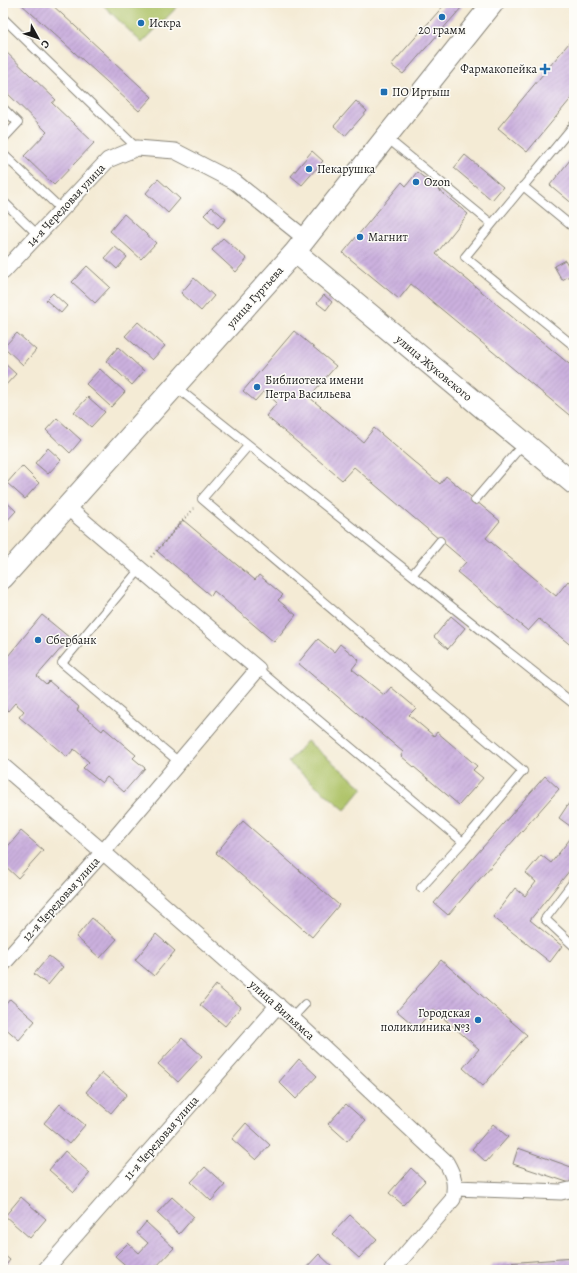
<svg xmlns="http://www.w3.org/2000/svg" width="577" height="1273" font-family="Alegreya,serif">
  <defs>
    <pattern id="building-hatch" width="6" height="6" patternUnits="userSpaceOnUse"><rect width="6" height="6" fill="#cbb0de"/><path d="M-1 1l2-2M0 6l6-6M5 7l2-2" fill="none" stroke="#ae97be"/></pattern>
  </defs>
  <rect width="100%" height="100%" fill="#fdfcf7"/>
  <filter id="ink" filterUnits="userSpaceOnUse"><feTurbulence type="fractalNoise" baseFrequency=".025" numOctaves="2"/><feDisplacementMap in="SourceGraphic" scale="8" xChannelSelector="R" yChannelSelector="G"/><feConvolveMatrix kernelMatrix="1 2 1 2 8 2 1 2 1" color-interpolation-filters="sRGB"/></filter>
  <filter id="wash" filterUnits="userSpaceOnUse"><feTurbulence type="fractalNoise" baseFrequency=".012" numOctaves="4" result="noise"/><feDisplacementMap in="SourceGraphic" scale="16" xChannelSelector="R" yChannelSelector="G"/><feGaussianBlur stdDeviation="0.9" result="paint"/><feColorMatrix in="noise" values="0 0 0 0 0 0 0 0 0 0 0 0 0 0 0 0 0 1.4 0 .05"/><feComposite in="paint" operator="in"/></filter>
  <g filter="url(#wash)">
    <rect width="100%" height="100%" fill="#f4ebd5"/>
    <path fill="#adc266" stroke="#646f41" d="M 101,3 L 181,3 L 142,43 Z
      M 307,741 L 363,788 L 345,810 L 288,762 Z"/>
    <g id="blocks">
      <path fill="url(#building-hatch)" d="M 20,3 L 50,3 L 152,97 L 139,111 Z
        M 446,3 L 458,3 L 462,7 L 403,74 L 391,65 Z
        M 574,37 L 574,95 L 527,152 L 498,128 Z
        M 3,49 L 56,100 L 52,103 L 94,143 L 54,185 L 24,156 L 47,132 L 3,89 Z
        M 356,101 L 367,111 L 345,136 L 334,126 Z
        M 312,151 L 323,161 L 302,185 L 291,176 Z
        M 465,155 L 503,187 L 492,200 L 454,168 Z
        M 574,155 L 574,205 L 550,185 Z
        M 417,172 L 468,214 L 436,254 L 574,368 L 574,419 L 411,284 L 399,299 L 343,253 L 402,182 L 406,186 Z
        M 158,179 L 180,199 L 168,213 L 146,193 Z
        M 212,207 L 226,219 L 218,228 L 204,215 Z
        M 124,214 L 156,243 L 141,259 L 110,231 Z
        M 223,238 L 247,259 L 236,272 L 212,250 Z
        M 115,247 L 127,257 L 117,269 L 105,258 Z
        M 565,260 L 573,274 L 562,280 L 554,266 Z
        M 87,266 L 110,287 L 95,303 L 72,282 Z
        M 194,278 L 214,296 L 201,311 L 181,293 Z
        M 53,293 L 67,306 L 61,313 L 46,300 Z
        M 324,295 L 332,302 L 326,310 L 317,303 Z
        M 138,322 L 165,346 L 152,360 L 125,336 Z
        M 294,331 L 336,366 L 309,397 L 363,442 L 374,428 L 440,484 L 446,476 L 500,521 L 486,538 L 556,596 L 568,581 L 574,586 L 574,648 L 539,619 L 528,631 L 457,572 L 466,562 L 354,467 L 342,480 L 266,416 L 277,403 L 264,391 L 255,401 L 243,391 Z
        M 17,333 L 36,350 L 23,365 L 4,347 Z
        M 118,347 L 144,371 L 132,385 L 106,361 Z
        M 3,362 L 16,374 L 3,388 Z
        M 100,369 L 125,392 L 111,407 L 86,384 Z
        M 88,397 L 105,412 L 91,427 L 74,412 Z
        M 57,418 L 81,440 L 70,453 L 46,430 Z
        M 48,448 L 61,460 L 48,474 L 35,463 Z
        M 22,466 L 39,483 L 25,499 L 7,483 Z
        M 3,499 L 16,511 L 3,525 Z
        M 183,520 L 255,580 L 259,575 L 283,595 L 278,600 L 296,615 L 274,642 L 214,591 L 211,596 L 157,551 Z
        M 42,615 L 70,638 L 37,676 L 46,684 L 49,681 L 79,707 L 77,710 L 102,731 L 104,728 L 136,755 L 133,758 L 145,768 L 124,792 L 107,777 L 102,783 L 83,768 L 89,762 L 74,749 L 67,757 L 19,717 L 24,711 L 15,703 L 8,711 L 3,706 L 3,662 Z
        M 451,616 L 465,628 L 448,649 L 434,637 Z
        M 318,639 L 334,652 L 340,644 L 359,660 L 352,669 L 384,695 L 391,687 L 416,708 L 409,715 L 434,736 L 437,732 L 477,766 L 473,770 L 483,778 L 459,805 L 401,756 L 403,752 L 298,663 Z
        M 545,776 L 559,789 L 448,915 L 434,903 Z
        M 571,800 L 574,802 L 574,821 L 570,826 L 559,818 Z
        M 243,821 L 339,905 L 312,937 L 216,853 Z
        M 21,831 L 43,850 L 18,878 L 3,864 L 3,852 Z
        M 574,834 L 574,865 L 530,920 L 562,946 L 550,962 L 493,917 L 515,888 L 525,896 L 536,882 L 526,873 L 541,855 L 551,863 Z
        M 92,918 L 117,939 L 100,958 L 76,937 Z
        M 156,934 L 175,951 L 154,976 L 135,960 Z
        M 49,956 L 63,967 L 48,985 L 34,974 Z
        M 441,960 L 527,1035 L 483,1086 L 463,1068 L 479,1049 L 433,1009 L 417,1028 L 397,1011 Z
        M 216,985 L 241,1007 L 225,1026 L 200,1005 Z
        M 10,999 L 35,1021 L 19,1040 L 3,1026 L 3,1008 Z
        M 182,1038 L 202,1056 L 178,1082 L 158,1064 Z
        M 299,1059 L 317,1076 L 296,1099 L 279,1082 Z
        M 102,1073 L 127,1094 L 111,1113 L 86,1092 Z
        M 60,1104 L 85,1125 L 69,1144 L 44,1123 Z
        M 346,1104 L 365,1121 L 347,1141 L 328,1124 Z
        M 246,1123 L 270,1145 L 256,1160 L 232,1139 Z
        M 493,1124 L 508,1137 L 486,1162 L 472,1149 Z
        M 518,1148 L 574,1168 L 574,1171 L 570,1183 L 513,1164 Z
        M 65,1151 L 90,1173 L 74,1192 L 49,1170 Z
        M 205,1167 L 225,1185 L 211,1201 L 191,1182 Z
        M 411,1168 L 425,1181 L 403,1205 L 389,1193 Z
        M 21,1197 L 46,1219 L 30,1238 L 5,1216 Z
        M 172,1197 L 194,1217 L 179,1234 L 157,1213 Z
        M 350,1215 L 377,1239 L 359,1258 L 332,1234 Z
        M 146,1222 L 174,1248 L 153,1270 L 131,1270 L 115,1256 L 128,1243 L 139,1253 L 148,1243 L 137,1233 Z
        M 3,1254 L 10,1260 L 3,1269 Z
        M 319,1254 L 336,1270 L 304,1270 Z
        M 574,1258 L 574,1270 L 488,1270 L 493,1264 Z"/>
    </g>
  </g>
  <g filter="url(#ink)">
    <use href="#blocks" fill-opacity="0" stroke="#888478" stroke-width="1"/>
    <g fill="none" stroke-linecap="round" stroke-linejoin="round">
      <defs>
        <path id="lane" d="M 3,18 L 137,148
          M 3,108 L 18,123 L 3,139
          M 387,138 L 492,224 L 574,125
          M 3,154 L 62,210
          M 523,186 L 574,228
          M 3,201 L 38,235
          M 492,224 L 465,257 L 574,346
          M 176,387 L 574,704
          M 249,445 L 202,499 L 523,771 L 463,842 L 421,888
          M 475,500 L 524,443
          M 140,569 L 62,663 L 179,762
          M 412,575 L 440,541
          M 258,669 L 463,842
          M 574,881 L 545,919 L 574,946
          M 292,1018 L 305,1004"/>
        <path id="street" d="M 3,272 L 108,160 L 137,148 L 175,151 L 235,182 L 306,239
          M 3,766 L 103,852 L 292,1018 L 446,1162 C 454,1176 456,1183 453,1199 L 392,1270
          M 3,964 L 103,852 L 258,669 L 67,507
          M 455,1188 L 561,1192 L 574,1189
          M 45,1270 L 278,1005"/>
        <path id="secondary" d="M 295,252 L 574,484
          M 3,578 L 295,252 L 386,137 L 493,3"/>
      </defs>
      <use href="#lane" stroke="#888478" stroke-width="10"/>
      <use href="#street" stroke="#888478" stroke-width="17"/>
      <use href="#secondary" stroke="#888478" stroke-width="23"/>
      <path stroke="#888478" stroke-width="2.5" stroke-dasharray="1 3" stroke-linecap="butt" d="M 151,557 L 194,508"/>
      <use href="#lane" stroke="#fff" stroke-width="8"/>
      <use href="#street" stroke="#fff" stroke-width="15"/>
      <use href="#secondary" stroke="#fff" stroke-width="21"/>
    </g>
  </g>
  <g fill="#1f6fb2" stroke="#fdfcf7" stroke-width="1.5">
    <circle cx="442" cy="17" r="4"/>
    <circle cx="141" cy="23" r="4"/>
    <path d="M543 63h4v4h4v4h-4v4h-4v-4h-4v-4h4z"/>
    <rect x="380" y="88" width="8" height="8" rx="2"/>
    <circle cx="309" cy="169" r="4"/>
    <circle cx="416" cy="182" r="4"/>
    <circle cx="360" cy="237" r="4"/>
    <circle cx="257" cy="387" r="4"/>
    <circle cx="38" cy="640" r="4"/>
    <circle cx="478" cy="1020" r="4"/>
  </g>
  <g text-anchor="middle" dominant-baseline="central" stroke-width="3" stroke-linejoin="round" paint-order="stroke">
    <g font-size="12" fill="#1c1c1c" stroke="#fdfcf7" text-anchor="start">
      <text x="149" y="23">Искра</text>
      <text x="442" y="30" text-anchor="middle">20 грамм</text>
      <text x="537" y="69" text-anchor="end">Фармакопейка</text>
      <text x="392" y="92">ПО Иртыш</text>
      <text x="317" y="169">Пекарушка</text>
      <text x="424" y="182">Ozon</text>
      <text x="368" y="237">Магнит</text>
      <text x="265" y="380">Библиотека имени<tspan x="265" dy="14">Петра Васильева</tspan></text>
      <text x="46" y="640">Сбербанк</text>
      <text x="470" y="1013" text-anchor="end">Городская<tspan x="470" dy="14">поликлиника №3</tspan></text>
    </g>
    <g font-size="12" fill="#1c1c1c" stroke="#fdfcf7">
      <text transform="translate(66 205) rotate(-47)">14-я Чередовая улица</text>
      <text transform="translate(255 297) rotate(-48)">улица Гуртьева</text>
      <text transform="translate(434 368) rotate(40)">улица Жуковского</text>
      <text transform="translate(61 899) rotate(-48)">12-я Чередовая улица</text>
      <text transform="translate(282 1010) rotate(42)">улица Вильямса</text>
      <text transform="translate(161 1138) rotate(-49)">11-я Чередовая улица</text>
    </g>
  </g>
  <rect width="577" height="1273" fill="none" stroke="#fdfcf7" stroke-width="16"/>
  <g transform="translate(38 38) rotate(130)" stroke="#fdfcf7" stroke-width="3" paint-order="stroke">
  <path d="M0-3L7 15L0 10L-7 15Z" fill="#1c1c1c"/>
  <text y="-6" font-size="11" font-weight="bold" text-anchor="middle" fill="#1c1c1c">С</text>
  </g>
</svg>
